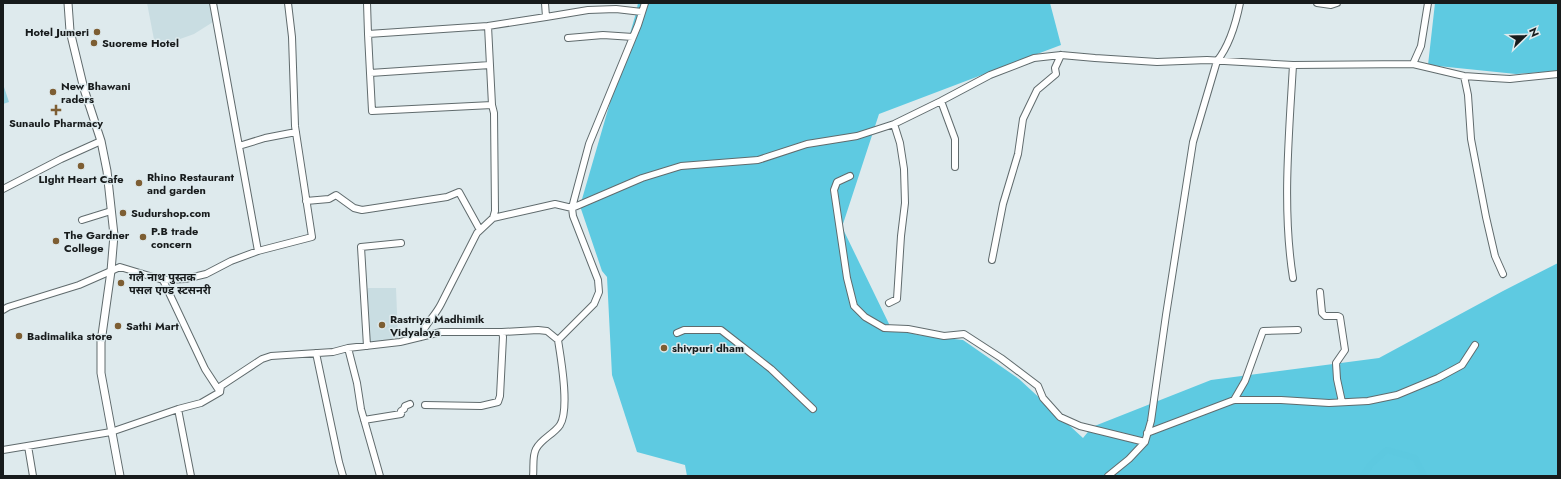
<svg xmlns="http://www.w3.org/2000/svg" width="1561" height="479" font-family="Jost,'Noto Sans Devanagari',sans-serif">
  <rect width="100%" height="100%" fill="#deeaed"/>
  <path fill="#c9dde2" d="M 147,3 L 209,3 L 213,22 L 194,34 L 169,43 L 156,50 Z
    M 368,288 L 396,288 L 398,338 L 370,343 L 365,312 Z"/>
  <path fill="#98d3e1" d="M 3,84 L 9,102 L 3,104 Z"/>
  <path fill="#5ecae1" d="M 638,3 L 1050,3 L 1061,45 L 879,114 L 842,227 L 890,326 L 918,335 L 963,340 L 1019,379 L 1083,438 L 1092,427 L 1211,380 L 1379,358 L 1503,291 L 1558,263 L 1558,476 L 687,476 L 685,465 L 637,452 L 612,375 L 607,277 L 602,271 L 580,206 L 636,13 Z
    M 1435,3 L 1558,3 L 1558,71 L 1516,74 L 1428,65 Z"/>
  <g fill="none" stroke-linecap="round" stroke-linejoin="round">
    <path stroke="#5dc9e0" stroke-width="6" d="M 1363,476 L 1371,464 L 1387,450 L 1415,458 L 1424,476"/>
    <defs>
      <path id="minor" d="M 213,3 L 258,251
        M 367,3 L 368,34
        M 1317,3 L 1331,5 L 1337,3
        M 546,17 L 588,10 L 616,9 L 642,12
        M 488,26 L 368,34 L 370,73 L 490,65
        M 568,38 L 603,35 L 633,37
        M 1413,64 L 1421,46 L 1428,3
        M 370,73 L 372,111 L 492,105
        M 1464,76 L 1468,95 L 1471,139 L 1486,217 L 1495,256 L 1503,274
        M 941,101 L 955,139 L 955,167
        M 239,146 L 265,138 L 296,132
        M 850,176 L 837,182 L 834,190 L 847,278 L 854,306 L 865,317 L 884,328 L 908,329 L 944,336 L 964,334 L 1001,358 L 1038,386 L 1043,398 L 1060,417 L 1080,426 L 1145,442
        M 3,189 L 61,159 L 101,141
        M 306,201 L 329,199 L 336,195 L 354,208 L 362,210 L 447,197 L 459,192 L 480,230
        M 493,218 L 555,204 L 572,208 L 642,178 L 681,166 L 758,160 L 807,144 L 857,136 L 894,124 L 941,101 L 990,75 L 1034,58 L 1061,55 L 1095,58 L 1157,62 L 1207,60 L 1293,65 L 1413,64 L 1464,76 L 1493,78 L 1510,79 L 1558,74
        M 82,220 L 111,211
        M 992,260 L 1003,204 L 1018,154 L 1023,119 L 1037,90 L 1056,74 L 1055,68 L 1061,55
        M 1293,278 C 1282,209 1289,135 1293,65
        M 163,280 L 205,369 L 220,392
        M 1320,292 L 1322,313 L 1325,316 L 1338,316 L 1340,317 L 1345,350 L 1336,363 L 1337,379 L 1342,402
        M 889,303 L 897,299 L 901,236 L 905,203 L 904,169 L 900,143 L 894,124
        M 3,310 L 8,307 L 79,285 L 120,267 L 163,280 L 185,279 L 206,274 L 231,261 L 258,251 L 312,237 L 295,126 L 292,37 L 288,3
        M 677,333 L 684,330 L 721,330 L 771,369 L 813,409
        M 420,337 C 425,324 435,316 441,304 L 477,233 L 493,218 L 495,211 L 494,113 L 492,105 L 488,26 L 546,17 L 545,3
        M 367,346 L 361,247 L 401,243
        M 348,348 L 357,383 L 361,409 L 380,476
        M 316,353 L 339,462 L 343,476
        M 1234,400 L 1245,381 L 1263,331 L 1298,330
        M 425,405 L 481,406 L 498,402 L 500,396 L 503,337 L 502,332
        M 178,409 L 191,476
        M 364,420 L 401,414 L 401,411 L 404,409 L 405,406 L 410,404
        M 1147,433 L 1234,400 L 1281,400 L 1329,403 L 1368,401 L 1397,395 L 1438,378 L 1462,365 L 1475,345
        M 28,446 L 33,476
        M 3,450 L 111,432 L 178,409 L 201,403 L 220,392 L 221,386 L 262,359 L 271,356 L 333,352 L 348,348 L 400,342 L 441,332 L 502,332 L 538,330 L 547,331 L 558,340
        M 533,476 C 534,468 532,456 536,449 C 541,439 554,434 560,425 C 570,409 561,359 558,340 L 594,304 L 599,292 L 598,280 L 573,216 L 572,208 L 574,200 L 589,144 L 638,25 L 645,3
        M 1108,476 L 1129,459 L 1145,442 L 1151,421 L 1166,315 L 1193,142 L 1217,61 C 1229,46 1236,23 1240,3"/>
      <path id="tertiary" d="M 68,3 L 70,31 L 84,89 L 101,141 L 107,171 L 114,235 L 111,271 L 101,342 L 101,373 L 120,476"/>
    </defs>
    <use href="#minor" stroke="#606b6d" stroke-width="8"/>
    <use href="#tertiary" stroke="#606b6d" stroke-width="9"/>
    <use href="#minor" stroke="#fff" stroke-width="6"/>
    <use href="#tertiary" stroke="#fff" stroke-width="7"/>
  </g>
  <g fill="#7d5e33" stroke="#deeaed" stroke-width="1.5">
    <circle cx="97" cy="32" r="4"/>
    <circle cx="94" cy="43" r="4"/>
    <circle cx="53" cy="92" r="4"/>
    <path d="M54 104h4v4h4v4h-4v4h-4v-4h-4v-4h4z"/>
    <circle cx="81" cy="166" r="4"/>
    <circle cx="139" cy="183" r="4"/>
    <circle cx="123" cy="213" r="4"/>
    <circle cx="143" cy="237" r="4"/>
    <circle cx="56" cy="241" r="4"/>
    <circle cx="121" cy="283" r="4"/>
    <circle cx="382" cy="325" r="4"/>
    <circle cx="118" cy="326" r="4"/>
    <circle cx="19" cy="336" r="4"/>
    <circle cx="664" cy="348" r="4"/>
  </g>
  <g text-anchor="middle" dominant-baseline="central" stroke-width="3" stroke-linejoin="round" paint-order="stroke">
    <g font-size="11" font-weight="bold" fill="#171b1c" stroke="#deeaed" text-anchor="start">
      <text x="89" y="32" text-anchor="end">Hotel Jumeri</text>
      <text x="102" y="43">Suoreme Hotel</text>
      <text x="61" y="86">New Bhawani<tspan x="61" dy="13">raders</tspan></text>
      <text x="56" y="123" text-anchor="middle">Sunaulo Pharmacy</text>
      <text x="147" y="177">Rhino Restaurant<tspan x="147" dy="13">and garden</tspan></text>
      <text x="81" y="179" text-anchor="middle">LIght Heart Cafe</text>
      <text x="131" y="213">Sudurshop.com</text>
      <text x="151" y="231">P.B trade<tspan x="151" dy="13">concern</tspan></text>
      <text x="64" y="235">The Gardner<tspan x="64" dy="13">College</tspan></text>
      <text x="129" y="277">गलै नाथ पुस्तक<tspan x="129" dy="13">पसल एण्ड स्टसनरी</tspan></text>
      <text x="390" y="319">Rastriya Madhimik<tspan x="390" dy="13">Vidyalaya</tspan></text>
      <text x="126" y="326">Sathi Mart</text>
      <text x="27" y="336">Badimalika store</text>
      <text x="672" y="348">shivpuri dham</text>
    </g>
  </g>
  <rect width="1561" height="479" fill="none" stroke="#171b1c" stroke-width="8"/>
  <g transform="translate(1525 36) rotate(67)" stroke="#deeaed" stroke-width="3" paint-order="stroke">
  <path d="M0-3L7 15L0 10L-7 15Z" fill="#171b1c"/>
  <text y="-6" font-size="11" font-weight="bold" text-anchor="middle" fill="#171b1c">N</text>
  </g>
</svg>
